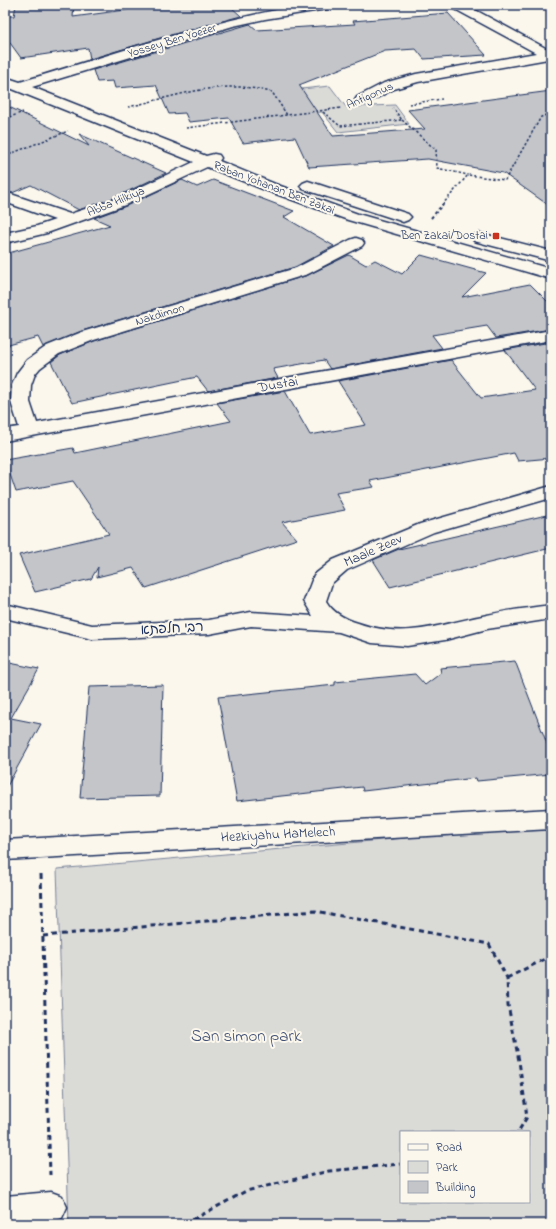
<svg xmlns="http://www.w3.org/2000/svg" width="556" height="1229" font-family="'Indie Flower','Playpen Sans Hebrew',sans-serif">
  <rect width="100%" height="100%" fill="#fbf7ec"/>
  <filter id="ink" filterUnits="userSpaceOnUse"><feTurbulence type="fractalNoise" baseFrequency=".025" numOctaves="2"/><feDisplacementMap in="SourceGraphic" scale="8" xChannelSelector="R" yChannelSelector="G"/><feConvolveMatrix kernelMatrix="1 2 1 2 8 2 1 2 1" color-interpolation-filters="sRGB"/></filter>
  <g filter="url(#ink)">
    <path fill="#dadad7" stroke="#7a849a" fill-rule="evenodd" d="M 330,86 L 346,107 L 395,105 L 409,124 L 338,132 L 322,112 L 287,115 L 272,92 Z
      M 551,825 L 551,1224 L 69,1224 L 57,869 ZM 401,1132 L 529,1132 L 529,1202 L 401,1202 Z"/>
    <path fill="#c3c5c9" stroke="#1b2f5e" d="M 16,5 L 74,5 L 73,17 L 162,5 L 229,5 L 241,16 L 160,38 L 90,59 L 88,48 L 21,58 L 5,36 L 5,16 L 14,16 Z
      M 448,13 L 486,55 L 424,59 L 416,49 L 385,51 L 299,85 L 333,136 L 425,129 L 408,110 L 551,91 L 551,207 L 503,173 L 428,159 L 309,167 L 295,137 L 243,143 L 229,118 L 189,122 L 185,113 L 169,114 L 156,85 L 115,88 L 113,81 L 97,82 L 93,70 L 250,24 L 257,30 L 355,24 L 353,21 Z
      M 5,105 L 89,146 L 79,134 L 166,173 L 114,198 L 79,210 L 31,185 L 12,193 L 5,191 Z
      M 182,180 L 197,187 L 213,180 L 294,211 L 284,217 L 334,246 L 295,267 L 82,331 L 43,347 L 38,337 L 5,346 L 5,254 L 110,225 L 94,218 L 126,206 Z
      M 349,255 L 366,265 L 375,260 L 402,274 L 421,255 L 486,273 L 462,297 L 530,284 L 551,305 L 551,329 L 496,338 L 487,326 L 432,335 L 442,348 L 330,369 L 324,360 L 273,369 L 278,378 L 208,391 L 197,377 L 72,403 L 51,362 L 60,355 L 94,341 L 308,275 Z
      M 551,342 L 551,458 L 518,461 L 514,453 L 370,481 L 374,487 L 336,493 L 345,510 L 282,522 L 297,539 L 146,588 L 133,568 L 97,577 L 98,567 L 91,579 L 35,592 L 19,555 L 109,534 L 73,481 L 16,492 L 5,460 L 73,448 L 75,453 L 231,421 L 217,403 L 285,391 L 310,435 L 366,425 L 338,381 L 451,360 L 481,398 L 535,390 L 505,350 Z
      M 551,514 L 551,548 L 390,587 L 373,560 L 399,549 Z
      M 515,661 L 551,754 L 551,774 L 477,781 L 476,778 L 363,791 L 362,787 L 237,801 L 218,697 L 335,685 L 335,682 L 415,674 L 425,685 L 441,673 L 440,668 Z
      M 5,662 L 39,669 L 11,718 L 41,724 L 5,790 Z
      M 163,685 L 160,796 L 80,798 L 89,687 Z"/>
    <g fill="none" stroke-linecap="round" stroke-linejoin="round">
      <defs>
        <path id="minor" d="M 304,5 L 333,5 L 331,8 L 327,9 L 265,19 L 233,26 L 32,87 L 206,156 L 214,154 L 219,155 L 221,158 L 219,161 L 275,184 L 358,214 L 551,269 L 551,279 L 348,220 L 265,190 L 207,167 L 125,205 L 47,233 L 5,243 L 5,233 L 37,226 L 55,220 L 5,202 L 5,192 L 70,214 L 115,199 L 194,162 L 5,86 L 5,77 L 20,82 C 114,54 207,21 304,5 Z
          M 451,5 L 466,5 L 551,51 L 551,60 L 548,59 L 418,82 L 394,89 L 367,103 L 357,103 L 355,100 L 357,97 L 384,83 L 416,74 L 536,53 L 453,8 Z
          M 308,181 L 408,214 L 411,217 L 408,220 L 403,222 L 398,220 L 303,189 L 300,186 L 303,183 Z
          M 480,233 L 551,251 L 551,261 L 474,241 L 472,238 L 474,235 Z
          M 356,238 L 362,240 L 364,243 L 362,246 L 308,274 L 94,340 L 59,354 L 40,368 L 35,374 L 31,385 L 30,402 L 37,423 L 551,330 L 551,340 L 5,441 L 5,429 L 19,427 L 11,402 L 12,385 L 17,373 L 27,360 L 47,346 L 82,332 L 296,268 L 350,240 Z
          M 551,486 L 551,498 L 434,532 L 347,570 L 332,583 L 326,601 C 333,613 345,619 358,623 C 406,640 440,624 487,615 C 508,610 530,608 551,605 L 551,619 L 487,629 L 445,640 L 407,646 L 372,643 L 339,632 L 251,626 L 209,634 L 92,639 L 5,618 L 5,604 L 92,625 L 209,620 L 251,612 L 313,616 L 304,601 L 314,575 L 333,560 L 420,524 Z
          M 551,809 L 551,829 L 5,860 L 5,840 Z
          M 51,1192 L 62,1196 L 67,1207 L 62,1218 L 51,1222 L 5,1224 L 5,1196 Z"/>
      </defs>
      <use href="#minor" stroke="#1b2f5e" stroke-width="3"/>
      <path stroke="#1b2f5e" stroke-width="1.5" stroke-dasharray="2.5 2" stroke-linecap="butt" d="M 409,104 L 442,99
        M 128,107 C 164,99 201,86 238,87 C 250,87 261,90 272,92 L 287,115
        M 323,112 L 340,126 L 402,120 L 393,108
        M 5,119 L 23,112
        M 402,120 L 436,150 L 437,168 L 468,175
        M 186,128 L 341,108
        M 5,156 L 68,131
        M 442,205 L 468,175 L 505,180 L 541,117 L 551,113"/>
      <path stroke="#1b2f5e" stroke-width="2" stroke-dasharray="3 2.5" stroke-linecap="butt" d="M 431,218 L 443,204"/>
      <path stroke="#1b2f5e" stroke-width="3" stroke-dasharray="5 4" stroke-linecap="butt" d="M 41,874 L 50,1175
        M 43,936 L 315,911 L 489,944 L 507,978 L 508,1005 L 519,1061 L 527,1117 L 518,1132
        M 507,978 L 551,956
        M 185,1224 L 246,1191 L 329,1171 L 401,1164"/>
      <use href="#minor" fill="#fbf7ec" fill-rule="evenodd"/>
    </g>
  </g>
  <rect fill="#c8321e" stroke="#fbf7ec" stroke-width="1.5" x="492" y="232" width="8" height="8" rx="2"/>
  <g text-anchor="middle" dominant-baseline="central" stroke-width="4" stroke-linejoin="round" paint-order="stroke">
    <g font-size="12" fill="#1b2f5e" stroke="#fbf7ec">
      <text transform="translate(172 41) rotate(-17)">Yossey Ben Yoezer</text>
      <text transform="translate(370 96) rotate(-24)">Antigonus</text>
      <text transform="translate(274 188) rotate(21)">Raban Yohanan Ben Zakai</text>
      <text transform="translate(116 202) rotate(-22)">Abba Hilkiya</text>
      <text transform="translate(160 315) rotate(-17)">Nakdimon</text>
    </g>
    <g font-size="12" fill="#1b2f5e" stroke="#fbf7ec" text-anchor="end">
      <text x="488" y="236">Ben Zakai/Dostai</text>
    </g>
    <g font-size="14" fill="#1b2f5e" stroke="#fbf7ec">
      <text transform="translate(278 385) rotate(-10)">Dustai</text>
      <text transform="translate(373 551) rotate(-24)">Maale Zeev</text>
      <text transform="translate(172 629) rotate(-3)">רבי חלפתא</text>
      <text transform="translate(278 835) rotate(-3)">Hezkiyahu HaMelech</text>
    </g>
    <g font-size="17" fill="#415176" stroke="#fbf7ec">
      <text x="246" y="1036">San simon park</text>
    </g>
  </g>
  <rect width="556" height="1229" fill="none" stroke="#fbf7ec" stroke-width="20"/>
  <rect x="10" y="10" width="536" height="1209" fill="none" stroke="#1b2f5e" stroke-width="1.5" filter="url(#ink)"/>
  <rect x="400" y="1131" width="130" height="72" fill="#fbf7ec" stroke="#a1a7b3"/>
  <rect x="408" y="1144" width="20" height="6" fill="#fbf7ec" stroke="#a1a7b3"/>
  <text x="436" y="1151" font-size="12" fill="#1b2f5e">Road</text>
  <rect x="408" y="1161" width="20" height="12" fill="#dadad7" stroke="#a1a7b3"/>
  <text x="436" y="1171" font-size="12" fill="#1b2f5e">Park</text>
  <rect x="408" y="1181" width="20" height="12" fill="#c3c5c9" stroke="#a1a7b3"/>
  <text x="436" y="1191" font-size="12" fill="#1b2f5e">Building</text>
</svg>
